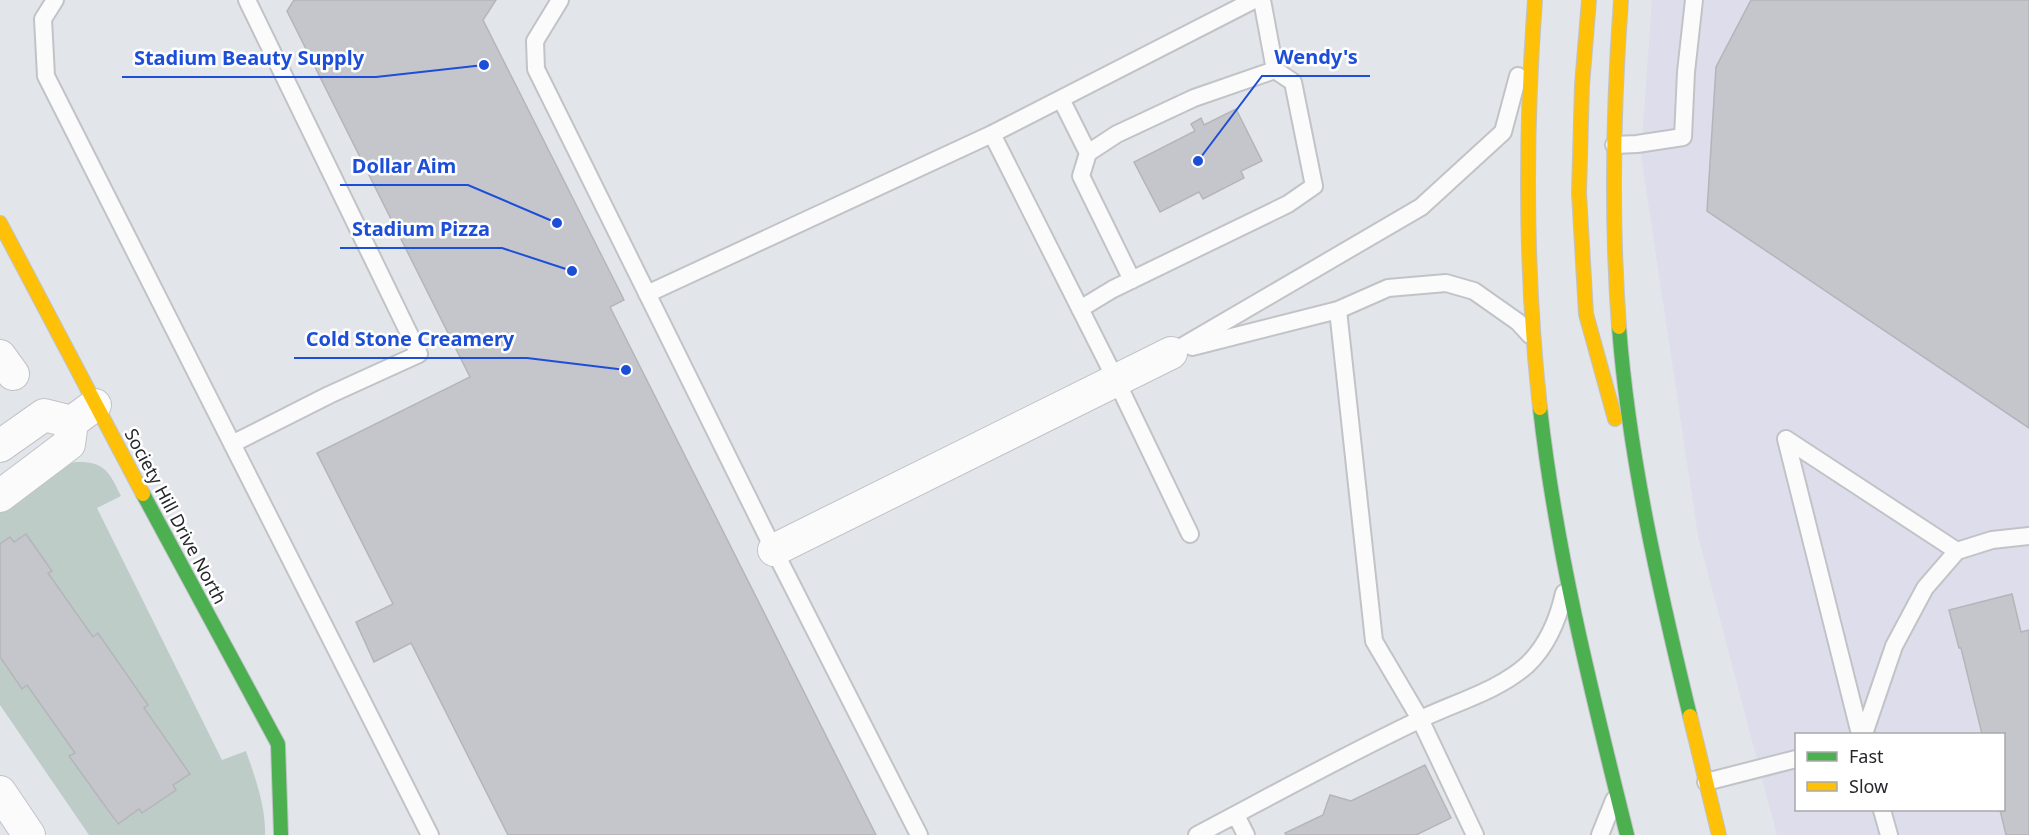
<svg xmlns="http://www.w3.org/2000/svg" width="2029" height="835" font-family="'Noto Sans',sans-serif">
  <rect width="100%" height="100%" fill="#e2e5ea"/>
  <path fill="#deddec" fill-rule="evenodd" d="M 1652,0 L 2029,0 L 2029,835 L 1777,835 L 1698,536 L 1641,155 ZM 1796,734 L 2004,734 L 2004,810 L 1796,810 Z"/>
  <path fill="#beccc7" d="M 75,462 C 104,461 109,471 121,496 L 97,508 L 222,760 L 246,751 C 255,777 266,807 265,835 L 89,835 L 0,705 L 0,657 L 22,689 L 27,685 L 75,753 L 70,756 L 117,824 L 139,809 L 143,813 L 175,790 L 173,785 L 190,774 L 144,708 L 148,705 L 98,633 L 93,637 L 48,573 L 52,570 L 26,534 L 14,542 L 10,537 L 0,544 L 0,508 L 60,467 Z"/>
  <path fill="#c5c6cb" stroke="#b4b5b9" stroke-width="1.5" d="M 294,0 L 496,0 L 483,20 L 624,300 L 610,307 L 876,835 L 508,835 L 411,643 L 374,662 L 356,622 L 393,604 L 317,453 L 470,377 L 287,11 Z
    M 1751,0 L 2029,0 L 2029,428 L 1707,211 L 1716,67 Z
    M 1236,109 L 1262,161 L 1241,171 L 1244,178 L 1203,199 L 1199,192 L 1160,212 L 1134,162 L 1195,131 L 1191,124 L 1201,118 L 1204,125 Z
    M 26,534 L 52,571 L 48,573 L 93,637 L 98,633 L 148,705 L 144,708 L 190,774 L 173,785 L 176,790 L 142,813 L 139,809 L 118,824 L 69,756 L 75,753 L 27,685 L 22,689 L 0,657 L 0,544 L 10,537 L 14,542 Z
    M 2012,594 L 2021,632 L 2029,630 L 2029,835 L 2006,835 L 2000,810 L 2004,810 L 2004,734 L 1982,734 L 1961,648 L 1959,648 L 1949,610 Z
    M 1425,765 L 1451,818 L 1416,835 L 1286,835 L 1285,833 L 1323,815 L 1330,795 L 1351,801 Z"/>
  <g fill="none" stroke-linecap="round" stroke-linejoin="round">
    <defs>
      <path id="lane" d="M 55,0 L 43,19 L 46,76 L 430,835
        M 560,0 L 535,41 L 536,69 L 774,550 L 919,835
        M 1061,99 L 1088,153 L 1117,134 L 1194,98 L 1275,70
        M 992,134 L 1254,0
        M 1614,145 L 1637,144 L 1683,137 L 1686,72 L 1694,0
        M 1088,153 L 1081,176 L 1132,280
        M 647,294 L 992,134 L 1116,380 L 1190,534
        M 1080,309 L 1113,289 L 1288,204 L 1314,186 L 1293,82 L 1275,70 L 1262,0
        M 1338,310 L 1374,641 L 1420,719 L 1475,835
        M 1192,347 L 1338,310 L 1388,288 L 1446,283 L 1474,291 L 1518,322 L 1530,335
        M 1171,353 L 1421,207 L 1503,132 L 1518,76
        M 1786,439 L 1860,734
        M 1786,439 L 1957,551
        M 232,444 L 329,395 L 419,354 L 247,0
        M 1864,734 L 1894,646 L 1925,588 L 1957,551 L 1992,540 L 2029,536
        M 1706,782 L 1796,759
        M 1882,810 L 1889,835
        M 1236,815 L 1246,835
        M 1197,835 C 1271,796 1345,755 1421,719 C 1456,702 1498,691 1527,665 C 1547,646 1558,620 1564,593
        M 1600,835 L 1614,800"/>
      <path id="street" d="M 0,356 L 13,374
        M 0,446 L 44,415 L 72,422
        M 0,496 L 69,444 L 72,422 L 95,405
        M 774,550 L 1171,353
        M 0,792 L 29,835"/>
      <path id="fast" d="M 1619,327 C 1629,458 1659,588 1690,716
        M 1540,408 C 1556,552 1592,694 1627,835
        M 143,494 L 278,744 L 281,835"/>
      <path id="slow" d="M 1535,0 C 1525,135 1525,273 1540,408
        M 1589,0 L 1582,85 L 1579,193 L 1586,314 L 1615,419
        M 0,223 L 143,494
        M 1619,327 C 1611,218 1613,109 1621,0
        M 1690,716 L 1719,835"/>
    </defs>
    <use href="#lane" stroke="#c1c3c7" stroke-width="20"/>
    <use href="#street" stroke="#c1c3c7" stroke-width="34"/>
    <use href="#fast" stroke="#c1c3c7" stroke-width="16"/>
    <use href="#slow" stroke="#c1c3c7" stroke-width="16"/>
    <use href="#lane" stroke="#fbfbfc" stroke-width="16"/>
    <use href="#street" stroke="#fbfbfc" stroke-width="32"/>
    <use href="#fast" stroke="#4caf50" stroke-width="14"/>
    <use href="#slow" stroke="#ffc107" stroke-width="14"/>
  </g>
  <g text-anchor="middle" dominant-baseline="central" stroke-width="5" stroke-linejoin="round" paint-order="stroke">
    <g font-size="18" fill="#25272a" stroke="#fff">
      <text transform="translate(176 516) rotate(62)">Society Hill Drive North</text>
    </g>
  </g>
  <path fill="none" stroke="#1d4ed8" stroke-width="2" d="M1198 161L1262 76H1370M484 65L376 77H122M557 223L468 185H340M572 271L502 248H340M626 370L527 358H294"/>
  <g fill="#1d4ed8" stroke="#fff" stroke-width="2">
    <circle cx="1198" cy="161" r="6"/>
    <circle cx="484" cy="65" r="6"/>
    <circle cx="557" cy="223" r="6"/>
    <circle cx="572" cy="271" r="6"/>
    <circle cx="626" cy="370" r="6"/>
  </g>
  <g font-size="20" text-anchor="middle" font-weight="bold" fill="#1d4ed8" stroke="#fff" stroke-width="5" stroke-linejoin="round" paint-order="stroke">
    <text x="1316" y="64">Wendy's</text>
    <text x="249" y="65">Stadium Beauty Supply</text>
    <text x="404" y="173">Dollar Aim</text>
    <text x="421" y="236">Stadium Pizza</text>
    <text x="410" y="346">Cold Stone Creamery</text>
  </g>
  <rect x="1795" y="733" width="210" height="78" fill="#ffffff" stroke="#a8a9aa" stroke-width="1.5"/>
  <rect x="1807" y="752" width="30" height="9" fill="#4caf50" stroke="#a8a9aa" stroke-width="1.5"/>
  <text x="1849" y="763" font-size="18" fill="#25272a">Fast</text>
  <rect x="1807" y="782" width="30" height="9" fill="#ffc107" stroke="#a8a9aa" stroke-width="1.5"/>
  <text x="1849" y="793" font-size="18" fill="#25272a">Slow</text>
</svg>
